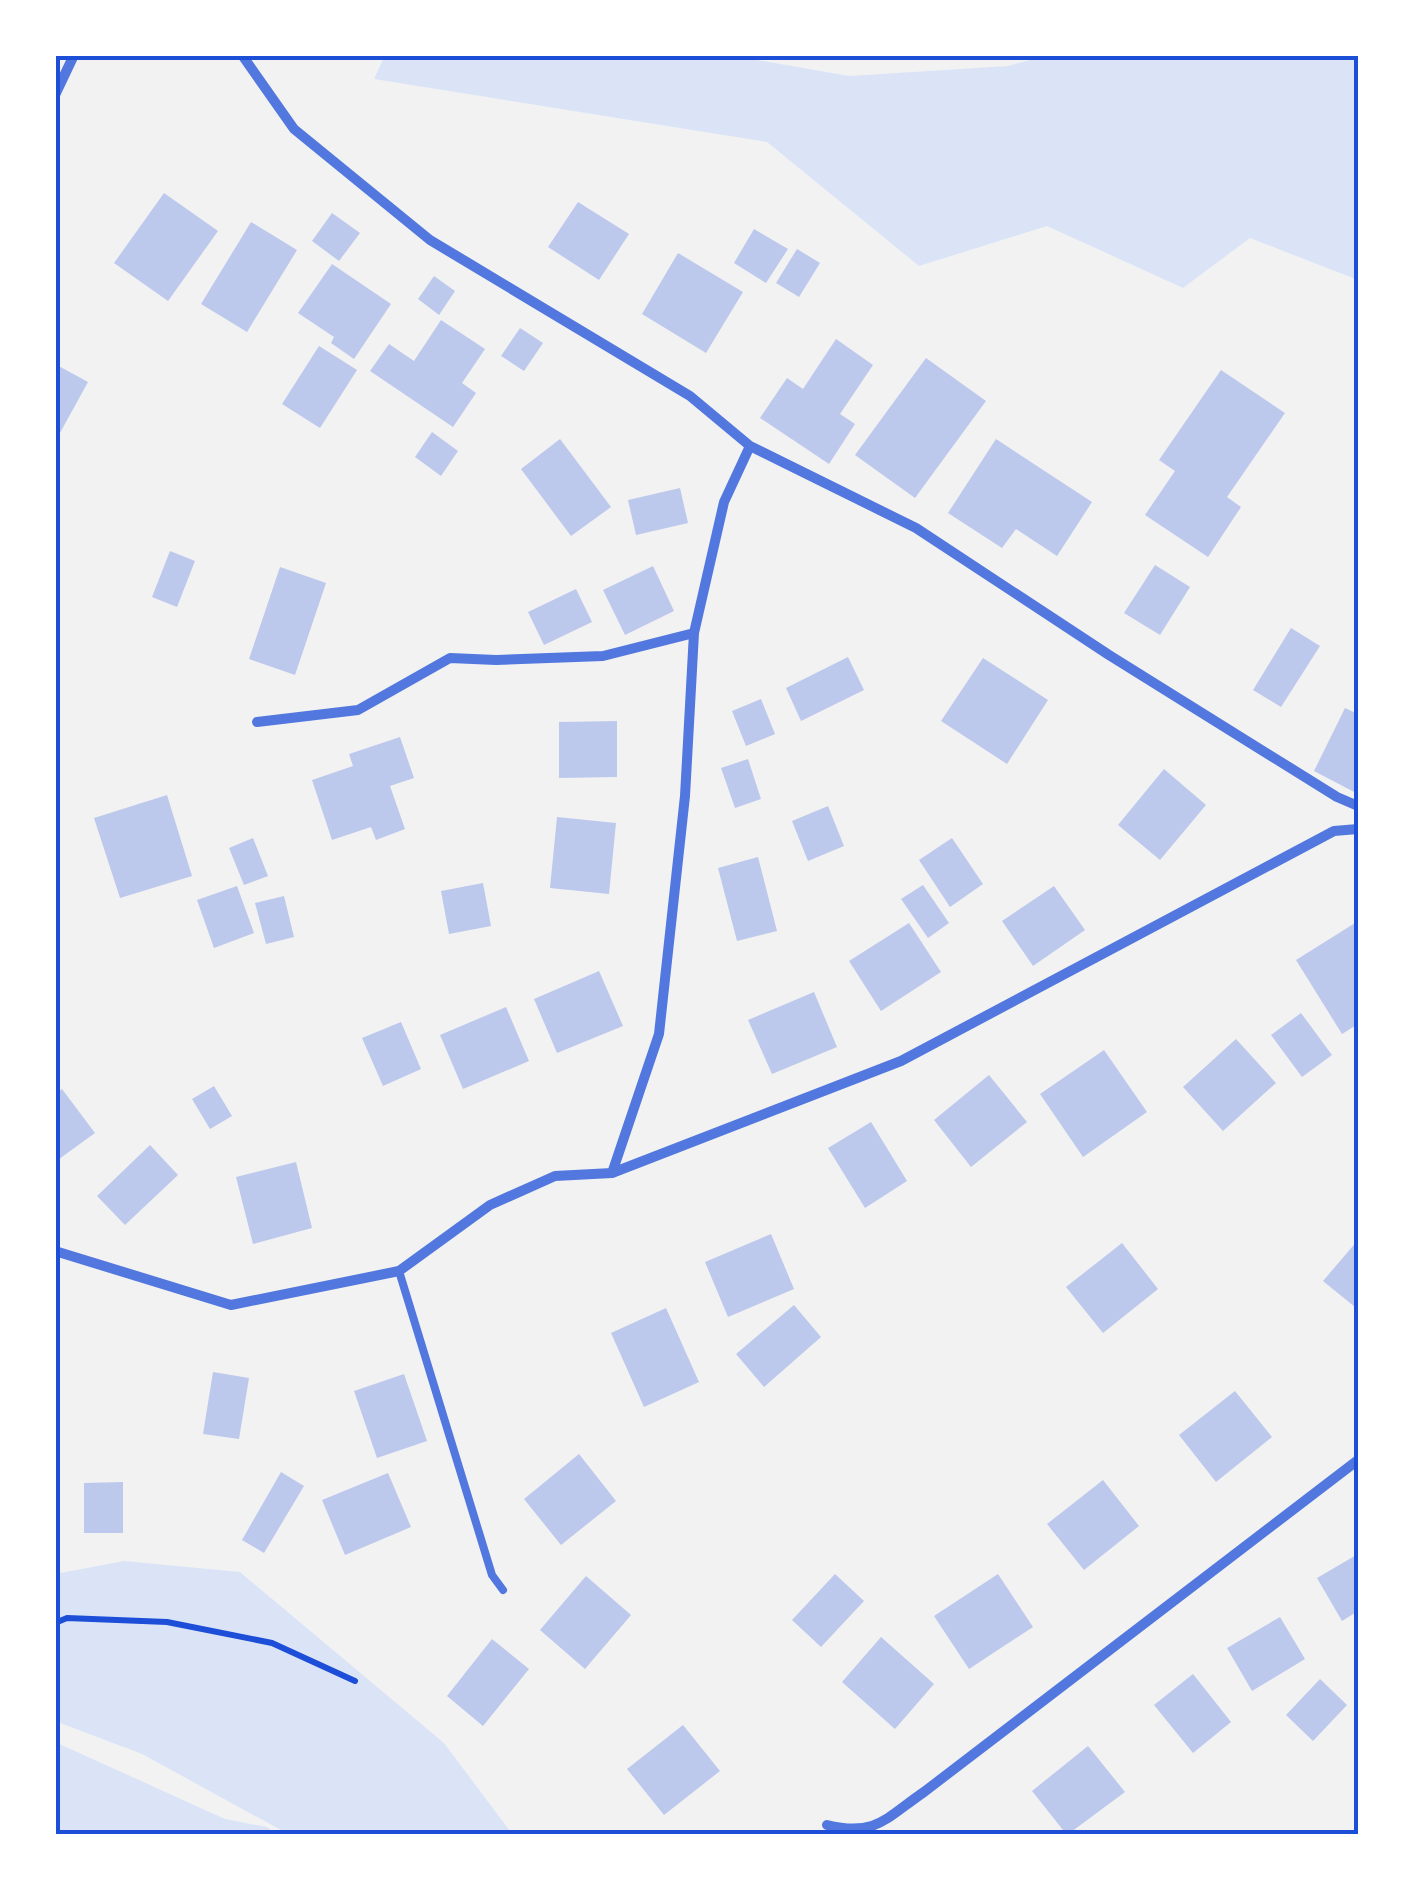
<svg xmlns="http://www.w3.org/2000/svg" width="1413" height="1890" font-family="Literata,serif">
  <rect width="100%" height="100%" fill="#f2f2f2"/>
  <path fill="#dbe4f7" d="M 385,55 L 729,55 L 849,76 L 1008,66 L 1049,55 L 1358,55 L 1358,280 L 1250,238 L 1183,288 L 1047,226 L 919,266 L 767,142 L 374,79 Z
    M 124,1561 L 240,1572 L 444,1743 L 513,1835 L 290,1835 L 142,1754 L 55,1721 L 55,1574 Z
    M 55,1742 L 225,1819 L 267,1827 L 277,1835 L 55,1835 Z"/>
  <path fill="#bdc9ec" d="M 164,193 L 218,231 L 168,301 L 114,263 Z
    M 578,202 L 629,234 L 599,280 L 548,247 Z
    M 332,213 L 360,233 L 339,261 L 312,241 Z
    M 251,222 L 297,250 L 247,332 L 201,304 Z
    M 754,229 L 788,249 L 766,283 L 734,263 Z
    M 797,249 L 820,263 L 799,297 L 776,283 Z
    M 678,253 L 743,292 L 706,353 L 642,314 Z
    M 332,264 L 391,304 L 354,359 L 331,343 L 334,337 L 298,313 Z
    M 434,276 L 455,291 L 439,315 L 418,299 Z
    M 441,320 L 485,349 L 462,383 L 476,393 L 453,427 L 370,371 L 389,344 L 414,361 Z
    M 520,328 L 543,343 L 524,371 L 501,356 Z
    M 836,339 L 873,365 L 840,414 L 855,424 L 829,464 L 760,418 L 787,378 L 803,389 Z
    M 319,346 L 357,370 L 320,428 L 282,404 Z
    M 926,358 L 986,401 L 915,498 L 855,455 Z
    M 55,364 L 88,382 L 55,442 Z
    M 1221,370 L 1285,413 L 1227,497 L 1241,507 L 1208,557 L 1145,515 L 1175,471 L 1159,460 Z
    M 432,432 L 458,451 L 441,476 L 415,457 Z
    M 560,439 L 611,507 L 571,536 L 521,469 Z
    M 996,439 L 1092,502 L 1057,556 L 1016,529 L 1002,548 L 948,513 Z
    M 680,488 L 688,523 L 636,535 L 628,500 Z
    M 170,551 L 195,561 L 177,607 L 152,597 Z
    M 1155,565 L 1190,587 L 1160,635 L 1124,613 Z
    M 653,566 L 674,611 L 625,635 L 603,590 Z
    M 280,567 L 326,583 L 295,675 L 249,659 Z
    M 576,589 L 592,622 L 544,645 L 528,612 Z
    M 1291,628 L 1320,646 L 1281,707 L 1253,690 Z
    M 848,657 L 864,690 L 801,721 L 786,688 Z
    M 983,658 L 1048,700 L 1007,764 L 941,721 Z
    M 761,699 L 775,734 L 746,746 L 732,711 Z
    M 1345,708 L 1358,714 L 1358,794 L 1314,771 Z
    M 617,721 L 617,777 L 559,778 L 559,722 Z
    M 400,737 L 414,778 L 390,786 L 405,829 L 376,840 L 371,827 L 332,840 L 312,780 L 353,766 L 349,754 Z
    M 748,759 L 761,799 L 735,808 L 721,768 Z
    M 1164,769 L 1206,805 L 1160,860 L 1118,825 Z
    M 167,795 L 192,876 L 120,898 L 94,818 Z
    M 828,806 L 844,846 L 808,861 L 792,821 Z
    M 557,817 L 616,823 L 609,894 L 550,888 Z
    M 253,838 L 268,876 L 244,885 L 229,848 Z
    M 952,838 L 983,884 L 950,907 L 919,860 Z
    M 758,857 L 777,931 L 737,941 L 718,868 Z
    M 483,883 L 491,926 L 449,934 L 441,891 Z
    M 923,885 L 949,923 L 928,938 L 901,899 Z
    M 237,886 L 254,933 L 214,948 L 197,900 Z
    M 1054,886 L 1085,930 L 1033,966 L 1002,921 Z
    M 284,896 L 294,937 L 266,944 L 255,903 Z
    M 909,923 L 941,972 L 881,1011 L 849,961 Z
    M 1355,923 L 1358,927 L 1358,1024 L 1342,1034 L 1296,960 Z
    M 599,971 L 623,1026 L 557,1053 L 534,999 Z
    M 814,992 L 837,1047 L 772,1074 L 748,1020 Z
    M 506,1007 L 529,1061 L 463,1089 L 440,1035 Z
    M 1301,1013 L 1332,1055 L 1302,1077 L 1271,1035 Z
    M 401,1022 L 421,1069 L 383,1086 L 362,1038 Z
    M 1236,1039 L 1276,1083 L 1223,1131 L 1183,1087 Z
    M 1104,1050 L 1147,1112 L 1083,1157 L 1040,1094 Z
    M 989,1075 L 1027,1122 L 971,1167 L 934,1120 Z
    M 214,1086 L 232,1116 L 210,1129 L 192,1099 Z
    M 62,1089 L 95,1133 L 55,1162 L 55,1094 Z
    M 871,1122 L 907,1181 L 865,1208 L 828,1148 Z
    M 150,1145 L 178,1175 L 125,1225 L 97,1196 Z
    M 296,1162 L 312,1228 L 253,1244 L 236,1177 Z
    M 771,1234 L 794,1289 L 728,1317 L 705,1262 Z
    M 1358,1240 L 1358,1303 L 1355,1307 L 1323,1281 Z
    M 1122,1243 L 1158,1289 L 1103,1333 L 1066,1287 Z
    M 794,1305 L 821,1337 L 764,1387 L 736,1354 Z
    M 666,1308 L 699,1382 L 644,1407 L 611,1333 Z
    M 213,1372 L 249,1378 L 239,1439 L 203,1434 Z
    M 404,1374 L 427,1441 L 377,1458 L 354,1391 Z
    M 1235,1391 L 1272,1437 L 1216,1482 L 1179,1435 Z
    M 579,1454 L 616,1501 L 561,1545 L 524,1499 Z
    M 281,1472 L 304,1486 L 264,1553 L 242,1540 Z
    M 388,1473 L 411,1527 L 345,1555 L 322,1500 Z
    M 1103,1480 L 1139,1526 L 1084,1570 L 1047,1524 Z
    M 123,1482 L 123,1533 L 84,1533 L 84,1483 Z
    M 1358,1554 L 1358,1611 L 1342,1621 L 1317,1578 Z
    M 835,1574 L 864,1601 L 821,1647 L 792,1620 Z
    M 998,1574 L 1033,1627 L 969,1669 L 934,1616 Z
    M 586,1576 L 631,1615 L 585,1669 L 540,1630 Z
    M 1280,1617 L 1305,1659 L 1252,1691 L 1227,1648 Z
    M 881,1637 L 934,1684 L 895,1729 L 842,1682 Z
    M 492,1639 L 529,1669 L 483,1726 L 447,1696 Z
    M 1193,1674 L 1231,1722 L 1193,1753 L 1154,1705 Z
    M 1320,1679 L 1347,1705 L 1313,1741 L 1286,1715 Z
    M 683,1725 L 720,1771 L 664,1815 L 627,1769 Z
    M 1088,1746 L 1125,1792 L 1067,1835 L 1032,1791 Z"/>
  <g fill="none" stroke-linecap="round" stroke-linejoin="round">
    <path stroke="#1d4ed8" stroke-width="6" d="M 55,1623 L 67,1618 L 167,1622 L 272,1643 L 355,1681"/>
    <path stroke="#5277de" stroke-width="8" d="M 399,1271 L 492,1575 L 503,1590"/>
    <path stroke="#5277de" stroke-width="10" d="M 242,55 L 294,129 L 430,240 L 690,396 L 750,446 L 916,528 L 1109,655 L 1337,797 L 1358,806
      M 55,95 L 74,55
      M 257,722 L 358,710 L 450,658 L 496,660 L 603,656 L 694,633
      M 612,1173 L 659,1034 L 685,796 L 694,633 L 724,502 L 750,446
      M 55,1251 L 231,1305 L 399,1271 L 490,1205 L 555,1176 L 612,1173 L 901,1061 L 1334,831 L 1358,829
      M 827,1825 C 876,1837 886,1818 924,1792 L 1358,1460"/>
  </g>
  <rect width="1413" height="1890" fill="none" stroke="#ffffff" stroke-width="115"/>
  <rect x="58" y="58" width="1298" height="1774" fill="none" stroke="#1d4ed8" stroke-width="4"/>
</svg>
